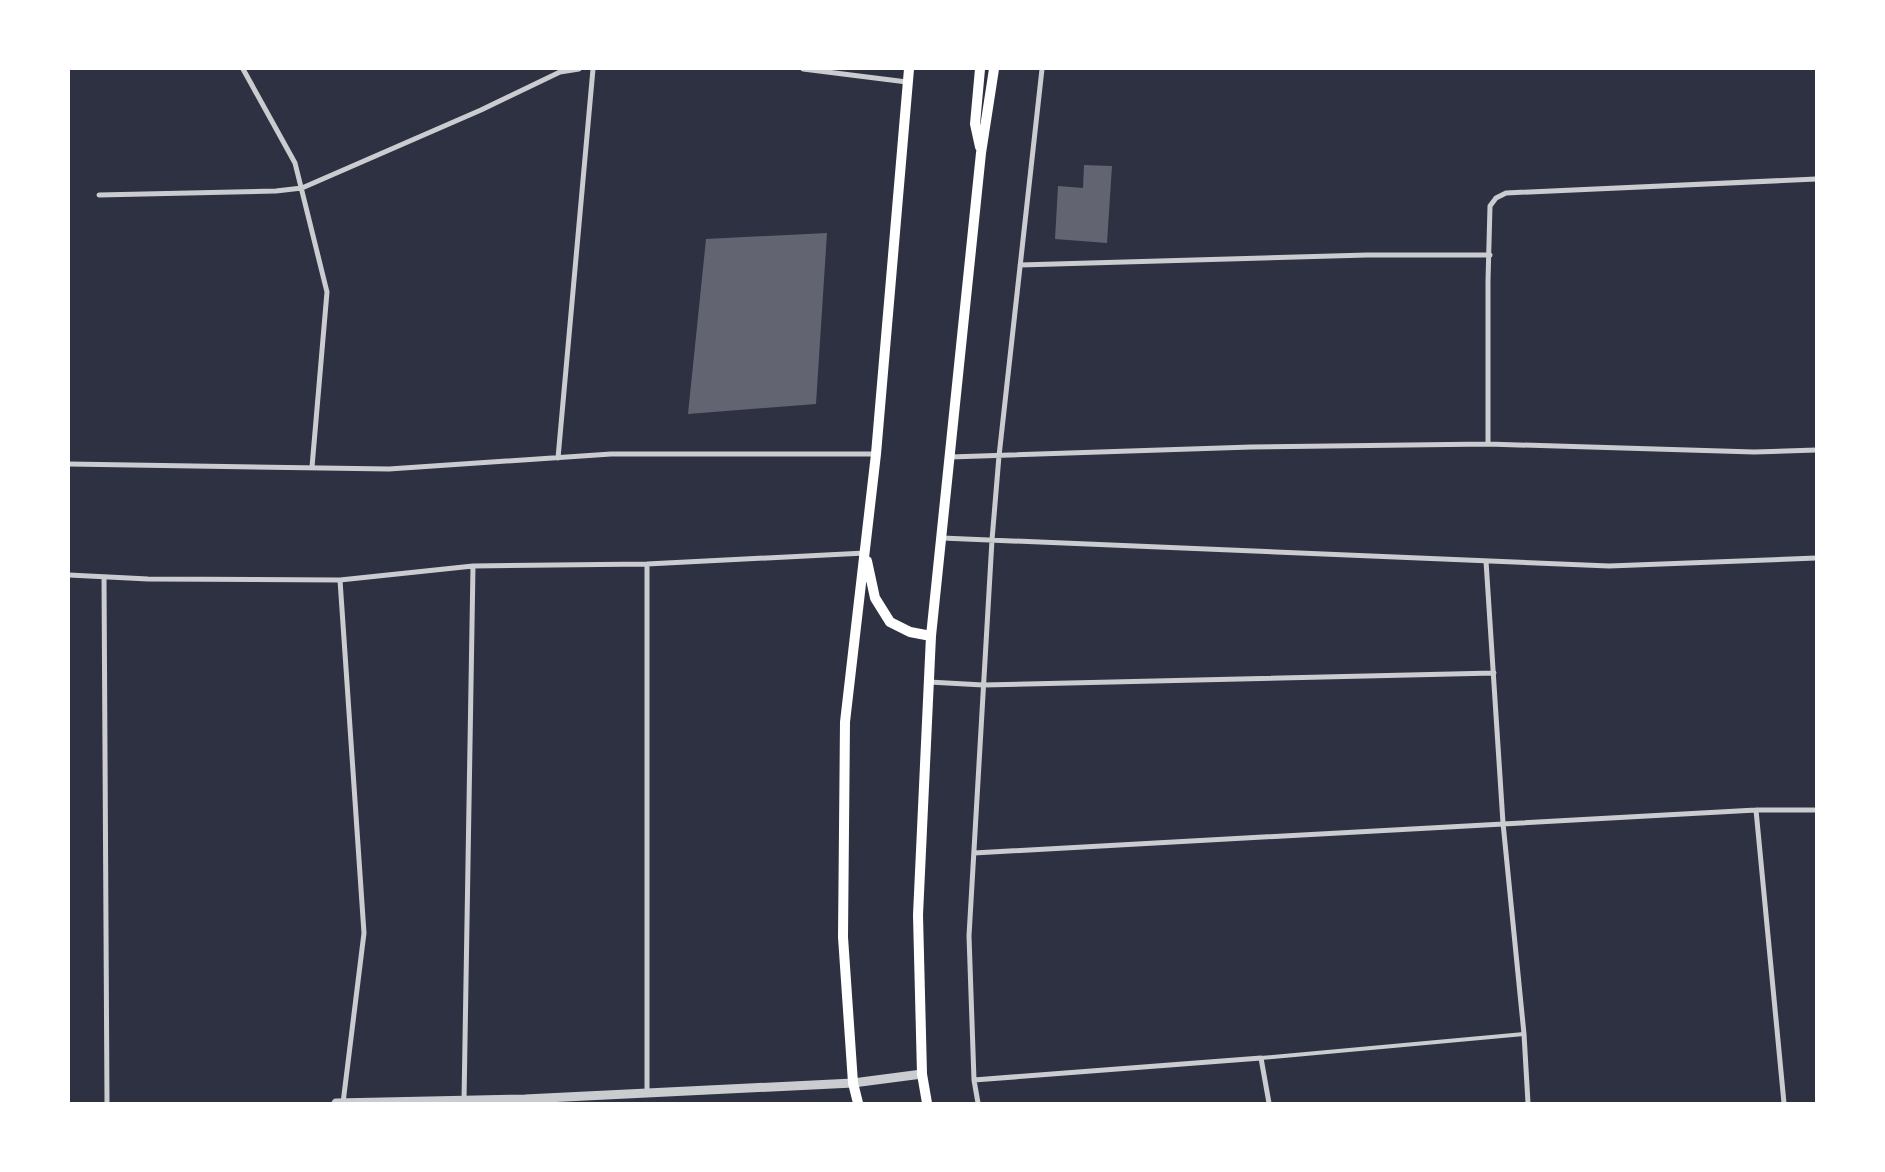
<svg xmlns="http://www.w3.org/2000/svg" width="1885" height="1172" font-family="Raleway,sans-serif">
  <rect width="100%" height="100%" fill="#2d3142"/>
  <path fill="#626471" d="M 1084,165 L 1112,166 L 1107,243 L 1055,239 L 1058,186 L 1083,188 Z
    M 827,233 L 816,404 L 688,414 L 706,239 Z"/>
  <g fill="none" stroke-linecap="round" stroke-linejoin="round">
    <path stroke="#caccd0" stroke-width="4" d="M 1261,1058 L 1524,1034"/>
    <path stroke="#caccd0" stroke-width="5" d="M 243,69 L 295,163 L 327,292 L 312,467
      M 803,69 L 907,82
      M 99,195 L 276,191 L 302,188 L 481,110 L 560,72 L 579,69
      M 1020,265 L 1367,255 L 1490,255
      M 1488,444 L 1488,281 L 1490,206 L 1496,198 L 1506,193 L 1816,179
      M 950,457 L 1251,447 L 1488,444 L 1754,452 L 1816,450
      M 558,458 L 593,69
      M 69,464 L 389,469 L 611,454 L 876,454
      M 942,538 L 1609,566 L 1816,558
      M 1486,561 L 1503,823 L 1524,1034 L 1528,1103
      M 647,564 L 647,1093
      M 69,575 L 148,579 L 340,580 L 473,566 L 647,564 L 865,553
      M 104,577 L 107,1103
      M 340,580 L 364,933 L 343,1103
      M 929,682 L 983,685 L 1494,673
      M 1756,810 L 1784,1103
      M 974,853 L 1756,810 L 1816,810
      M 974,1080 L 1261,1058 L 1269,1103
      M 464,1101 L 473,566
      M 978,1103 L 974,1080 L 969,936 L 992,540 L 999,456 L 1042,69"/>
    <path stroke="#caccd0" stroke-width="9" d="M 336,1103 L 525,1099 L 853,1083 L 922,1074"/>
    <path stroke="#fff" stroke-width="10" d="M 980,69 L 975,124 L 980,147
      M 867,561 L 875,598 L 890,622 L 910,632 L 931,636
      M 858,1103 L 853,1083 L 843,937 L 845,722 L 876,454 L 909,69
      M 927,1103 L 922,1074 L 918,915 L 931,636 L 981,153 L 994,69"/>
  </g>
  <rect width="1885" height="1172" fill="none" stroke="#ffffff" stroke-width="140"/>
</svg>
